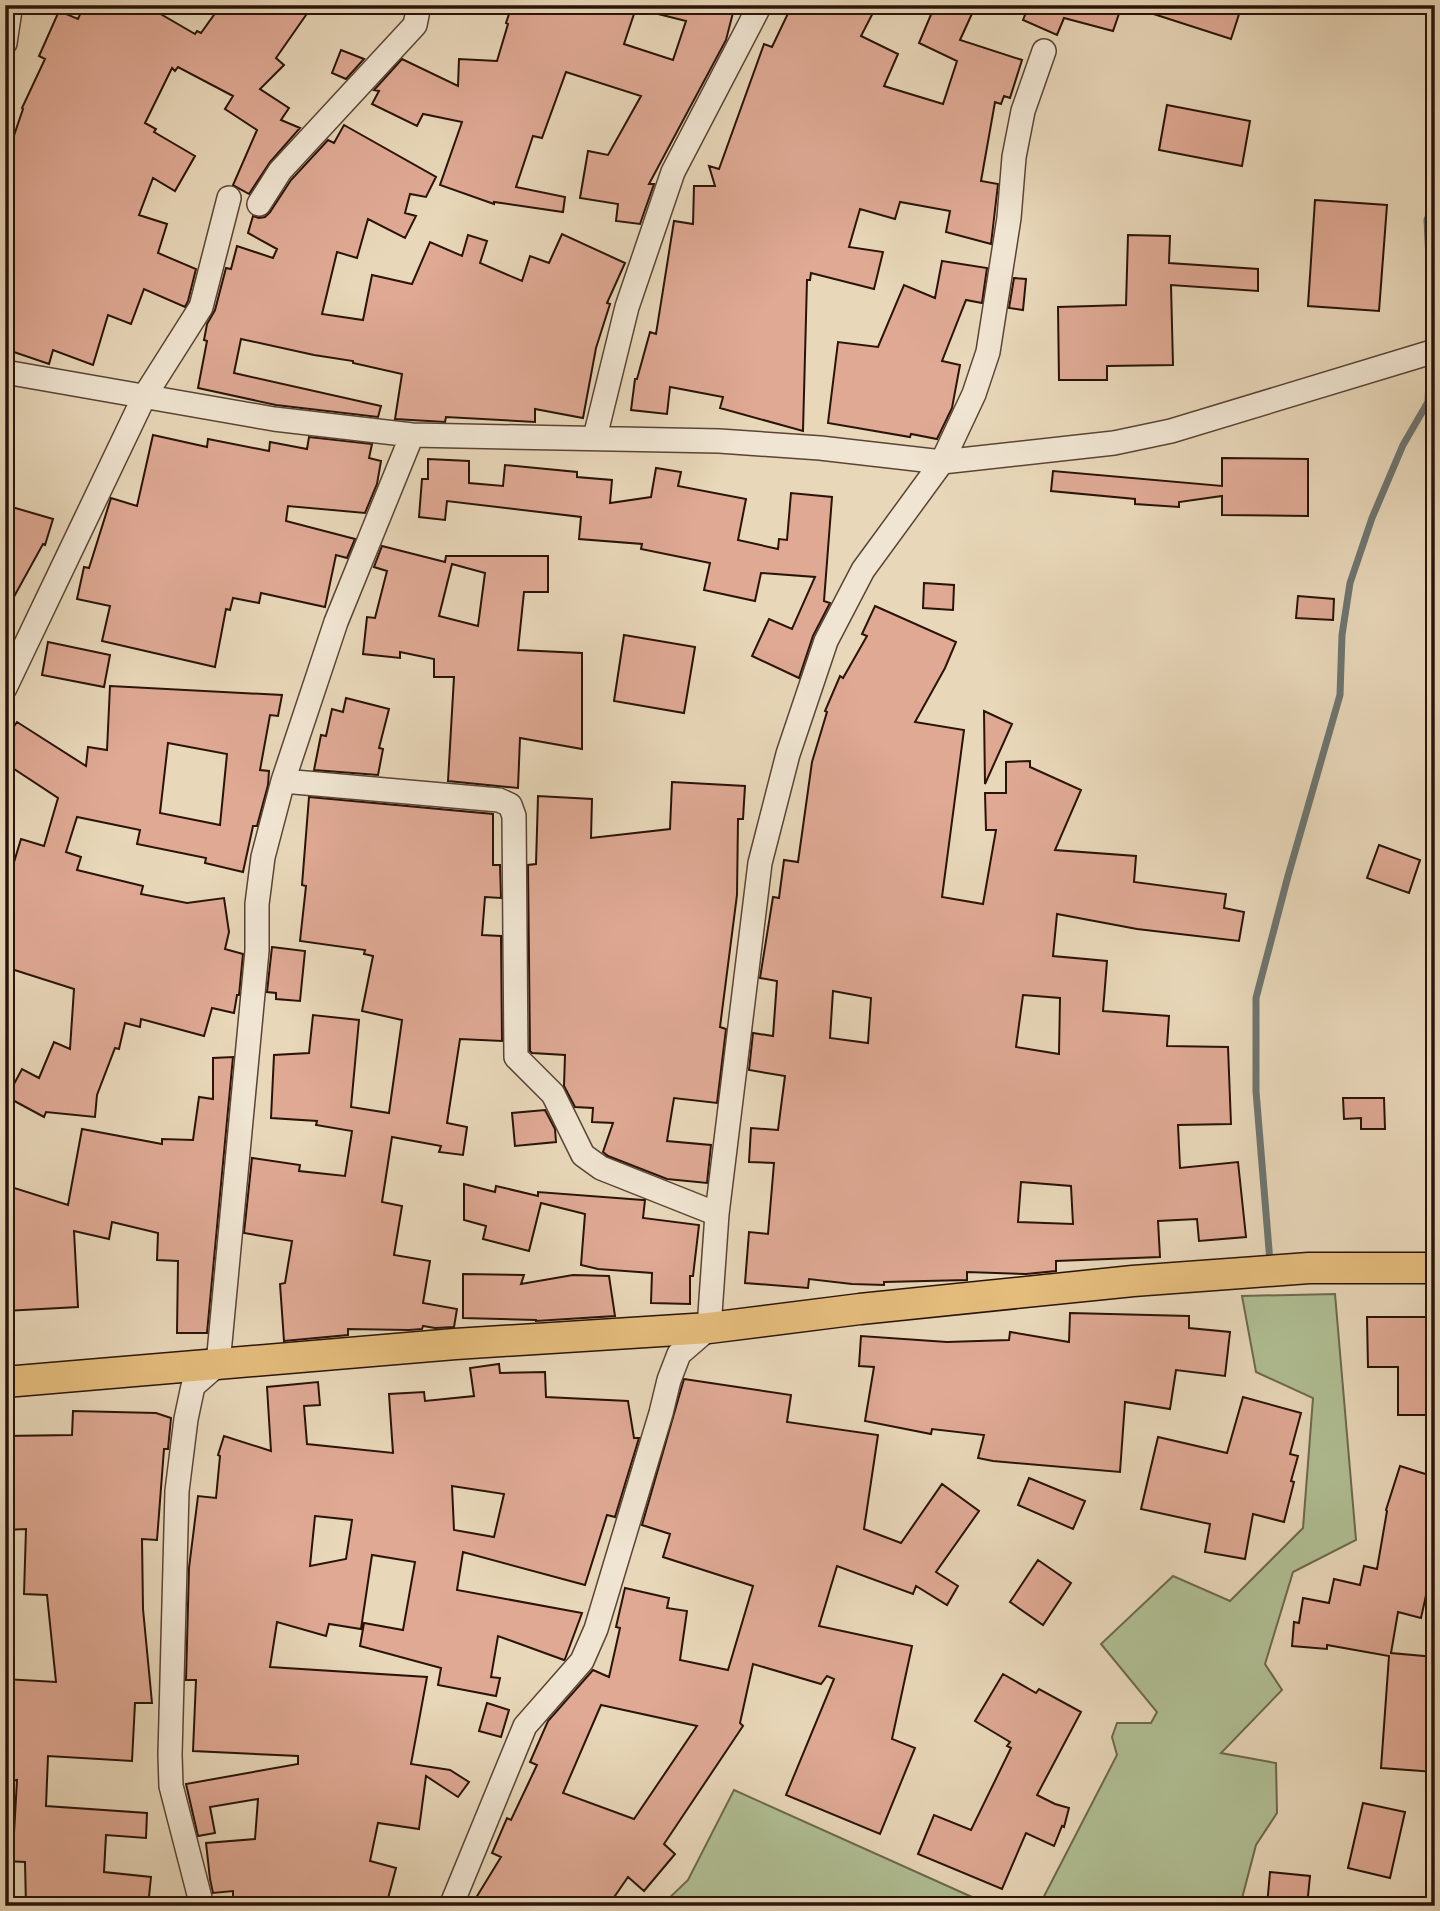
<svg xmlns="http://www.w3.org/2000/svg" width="1440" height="1911" font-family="'IM FELL Double Pica',serif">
  <rect width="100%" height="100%" fill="#e8d7b9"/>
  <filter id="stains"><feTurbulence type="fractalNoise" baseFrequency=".00286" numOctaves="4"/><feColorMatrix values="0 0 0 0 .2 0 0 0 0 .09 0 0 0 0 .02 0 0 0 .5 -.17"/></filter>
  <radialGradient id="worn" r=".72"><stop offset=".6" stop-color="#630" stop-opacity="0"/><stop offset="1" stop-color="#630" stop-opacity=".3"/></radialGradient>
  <path fill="#b0bf94" stroke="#6d694e" stroke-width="2" d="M 1335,1294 L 1356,1540 L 1293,1572 L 1265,1664 L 1282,1690 L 1221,1753 L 1276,1763 L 1277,1813 L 1256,1845 L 1240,1906 L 1039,1906 L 1117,1755 L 1112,1737 L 1117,1723 L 1151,1723 L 1157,1712 L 1101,1644 L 1173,1576 L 1230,1601 L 1303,1528 L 1313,1398 L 1256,1372 L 1242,1296 Z
    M 734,1790 L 992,1906 L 661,1906 L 688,1880 Z"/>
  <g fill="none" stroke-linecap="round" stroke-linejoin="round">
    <path stroke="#6d7571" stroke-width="7" d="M 1270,1262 L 1256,1091 L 1256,998 L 1288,876 L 1340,695 L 1342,635 L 1350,583 L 1372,518 L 1403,445 L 1428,402 L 1432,317 L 1427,220 L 1435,196"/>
  </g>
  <path fill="#dfa994" stroke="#2a1307" stroke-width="2" fill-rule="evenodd" d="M 84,5 L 145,5 L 195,34 L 197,31 L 201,33 L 221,5 L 313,5 L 276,58 L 284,65 L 260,89 L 289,108 L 281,120 L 300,128 L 270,162 L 249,194 L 233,185 L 257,130 L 225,109 L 233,96 L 178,67 L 175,71 L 172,68 L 145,123 L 156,129 L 154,132 L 195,156 L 175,191 L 153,178 L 139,215 L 167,224 L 158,253 L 196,269 L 188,301 L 185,307 L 144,289 L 131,324 L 108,315 L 93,365 L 53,350 L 49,364 L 5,349 L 5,162 L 23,109 L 22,108 L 45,59 L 39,56 L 59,11 L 78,19 Z
    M 512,5 L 637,5 L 624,44 L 673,60 L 686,21 L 650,12 L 651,5 L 735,5 L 726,40 L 649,184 L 654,184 L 640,224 L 616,221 L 618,204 L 580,198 L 588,151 L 608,155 L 641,96 L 566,72 L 542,138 L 533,136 L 516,187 L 565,197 L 563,212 L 494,202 L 494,204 L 440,185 L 462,122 L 423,114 L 417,126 L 372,104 L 379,91 L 374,90 L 402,59 L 458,86 L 459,59 L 497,61 L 508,24 L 506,23 Z
    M 792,5 L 877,5 L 861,36 L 898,54 L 884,86 L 943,104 L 957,61 L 919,43 L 935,5 L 976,5 L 960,40 L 1022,60 L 1010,98 L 1004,96 L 1001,104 L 995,102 L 981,181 L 998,184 L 991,244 L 946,232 L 950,211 L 900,202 L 895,219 L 860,209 L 849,247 L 883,252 L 874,289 L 811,273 L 810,280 L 807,280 L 803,431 L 720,408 L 723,397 L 670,387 L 667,414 L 631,410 L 635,379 L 637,379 L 650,332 L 656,334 L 674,221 L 693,224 L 694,186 L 715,186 L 709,166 L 719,169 L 764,44 L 772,47 Z
    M 1029,5 L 1122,5 L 1113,31 L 1064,18 L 1057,35 L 1023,20 Z
    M 1138,5 L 1242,5 L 1231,39 L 1138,9 Z
    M 341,50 L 364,59 L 346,79 L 332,73 Z
    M 1167,105 L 1250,121 L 1242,166 L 1159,150 Z
    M 344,125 L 436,177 L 426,197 L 410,194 L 405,213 L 416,216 L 405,238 L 368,219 L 357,258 L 337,252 L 322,314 L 363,320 L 372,275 L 412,284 L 430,242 L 462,256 L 468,235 L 487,241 L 480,263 L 522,281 L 530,256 L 549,263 L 562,234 L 625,263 L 607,303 L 610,304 L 596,348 L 583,418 L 535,409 L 535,422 L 446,417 L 445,422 L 395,419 L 402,374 L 353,363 L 353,361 L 314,355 L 241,339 L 234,373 L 381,406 L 378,417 L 276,405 L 198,388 L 207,341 L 204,340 L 207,324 L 215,310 L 226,268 L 231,269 L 237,246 L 273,258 L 277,249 L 248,233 L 253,216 L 259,218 L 265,217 L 270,212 L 291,180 L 328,140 L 334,143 Z
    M 1315,200 L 1387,205 L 1379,311 L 1308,306 Z
    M 1128,235 L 1170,236 L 1169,263 L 1258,269 L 1258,291 L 1171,285 L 1173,365 L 1107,366 L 1107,380 L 1059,380 L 1058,307 L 1126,305 Z
    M 942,261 L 987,268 L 982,303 L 966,300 L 942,361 L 960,365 L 952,408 L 937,439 L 911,434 L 910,437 L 828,423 L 838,342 L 878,347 L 904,285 L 935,298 Z
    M 1014,278 L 1026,279 L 1023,310 L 1009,308 Z
    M 153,435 L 207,447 L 208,439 L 269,451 L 270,442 L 307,449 L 309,437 L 372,444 L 369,458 L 381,461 L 377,484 L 365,513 L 288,506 L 286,521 L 355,539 L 347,558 L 336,555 L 325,607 L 261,593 L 259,603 L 233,598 L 230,610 L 226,609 L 215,667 L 102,641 L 110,606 L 77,599 L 84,567 L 89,568 L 111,498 L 137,506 Z
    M 1222,458 L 1308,459 L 1308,516 L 1222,515 L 1222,496 L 1179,502 L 1179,507 L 1135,504 L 1135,499 L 1051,491 L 1053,471 L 1222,486 Z
    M 428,459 L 469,461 L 469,483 L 503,486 L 505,465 L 577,472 L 577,477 L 612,480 L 610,503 L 651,497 L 656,468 L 681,472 L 678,486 L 746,499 L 738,540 L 778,549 L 779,539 L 787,540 L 791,493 L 832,497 L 824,601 L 830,603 L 813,636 L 799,678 L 752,656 L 769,619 L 792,629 L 815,577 L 761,573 L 755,601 L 704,590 L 710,563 L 641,549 L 642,544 L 579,539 L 581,517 L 447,501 L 445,520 L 419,517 L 422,479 L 428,479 Z
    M 5,505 L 53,519 L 45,545 L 43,544 L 5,613 Z
    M 382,546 L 445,562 L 446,556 L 548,556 L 548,592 L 524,592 L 518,650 L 582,653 L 582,749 L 520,738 L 518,788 L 448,781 L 454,677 L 434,677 L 434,659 L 400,652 L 400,658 L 363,654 L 367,617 L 375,618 L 387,571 L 374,567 ZM 452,564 L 485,573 L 478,626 L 439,616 Z
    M 924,583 L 954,585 L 953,610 L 923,608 Z
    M 1298,596 L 1334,599 L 1333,620 L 1296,618 Z
    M 875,606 L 956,642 L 945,668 L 915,722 L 964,730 L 942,897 L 983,904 L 996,830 L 986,830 L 985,793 L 1006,793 L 1006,762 L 1030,761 L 1030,767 L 1081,790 L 1055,850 L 1136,856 L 1134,882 L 1226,894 L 1224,908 L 1244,912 L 1239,941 L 1137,929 L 1057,914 L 1053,956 L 1107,961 L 1103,1011 L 1169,1016 L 1167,1046 L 1228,1047 L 1231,1124 L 1178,1125 L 1180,1168 L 1238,1162 L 1246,1237 L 1199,1241 L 1197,1219 L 1158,1221 L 1160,1257 L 1056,1261 L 1056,1271 L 1026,1274 L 967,1272 L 967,1280 L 884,1282 L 884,1285 L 852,1284 L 809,1279 L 808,1288 L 745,1283 L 749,1232 L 768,1234 L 774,1163 L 749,1162 L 751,1128 L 778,1130 L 785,1076 L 749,1070 L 753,1033 L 773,1036 L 777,981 L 760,978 L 773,897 L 779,898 L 784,860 L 798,862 L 812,762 L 827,712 L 825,711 L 840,676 L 843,678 L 867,636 L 862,634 ZM 833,991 L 871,998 L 868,1043 L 830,1038 ZM 1023,995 L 1060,998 L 1059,1054 L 1016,1047 ZM 1021,1182 L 1071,1186 L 1073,1224 L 1018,1222 Z
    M 624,635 L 695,647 L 684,713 L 614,701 Z
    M 48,642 L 110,655 L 104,687 L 42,675 Z
    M 110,686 L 282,695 L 278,716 L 270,715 L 260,770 L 269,771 L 268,785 L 257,826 L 253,826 L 243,872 L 205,863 L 206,858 L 137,844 L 140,830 L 77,817 L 66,852 L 81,857 L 77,870 L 143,886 L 141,894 L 187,903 L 224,898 L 229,932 L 225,949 L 243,954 L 239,995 L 237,995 L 234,1013 L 212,1008 L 204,1036 L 141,1019 L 140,1027 L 125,1023 L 119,1049 L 115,1048 L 97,1095 L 95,1117 L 46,1112 L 44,1117 L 7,1097 L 22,1069 L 39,1078 L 54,1042 L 70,1049 L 74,989 L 5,967 L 5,892 L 21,839 L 44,846 L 58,798 L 5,763 L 5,739 L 17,722 L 86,766 L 88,747 L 107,750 ZM 168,743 L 227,754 L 220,825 L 160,813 Z
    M 346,698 L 389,709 L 379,748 L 383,749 L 378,775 L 314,770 L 321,735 L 326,736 L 332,709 L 343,712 Z
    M 984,711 L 1012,724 L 985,784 Z
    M 672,782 L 745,786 L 743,819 L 738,819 L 737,895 L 720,1027 L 726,1029 L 717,1103 L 674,1098 L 667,1141 L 711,1145 L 707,1183 L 667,1179 L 608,1156 L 603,1152 L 613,1123 L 592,1122 L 593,1108 L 575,1107 L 564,1086 L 565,1055 L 532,1053 L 530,1051 L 528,865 L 536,864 L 538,796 L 592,799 L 591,838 L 670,829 Z
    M 309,797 L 493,814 L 493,865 L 500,865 L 501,898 L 485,897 L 482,935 L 501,936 L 502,1041 L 460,1039 L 447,1123 L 467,1127 L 463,1155 L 439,1152 L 441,1146 L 392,1137 L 382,1202 L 402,1206 L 394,1255 L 430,1261 L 423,1303 L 457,1309 L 454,1327 L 435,1328 L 423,1326 L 422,1329 L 409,1330 L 348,1329 L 348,1335 L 284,1341 L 280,1284 L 285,1283 L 292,1241 L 244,1233 L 252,1158 L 300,1165 L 299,1171 L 345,1176 L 352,1131 L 316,1125 L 317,1121 L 271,1118 L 274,1055 L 309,1053 L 313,1015 L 359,1020 L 351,1107 L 389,1113 L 402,1020 L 362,1011 L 373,956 L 364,954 L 365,950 L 300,941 L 306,886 L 302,885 Z
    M 1379,845 L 1420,860 L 1409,893 L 1367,878 Z
    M 272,947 L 305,951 L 300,1001 L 276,999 L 276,993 L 267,992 Z
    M 233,1057 L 207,1333 L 177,1333 L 178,1261 L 157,1260 L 158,1233 L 112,1222 L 109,1239 L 74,1231 L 78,1307 L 5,1311 L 5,1185 L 68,1205 L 82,1129 L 162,1144 L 162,1139 L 193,1140 L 199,1097 L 213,1099 L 213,1058 Z
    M 1343,1098 L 1384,1098 L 1385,1129 L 1361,1129 L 1361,1118 L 1344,1119 Z
    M 545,1110 L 555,1129 L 556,1142 L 515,1146 L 512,1113 Z
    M 464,1184 L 495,1192 L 496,1186 L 538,1196 L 538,1192 L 643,1200 L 645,1200 L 643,1218 L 699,1225 L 693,1276 L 690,1276 L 690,1304 L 651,1303 L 652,1273 L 598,1269 L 581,1265 L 585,1214 L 541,1203 L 529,1251 L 483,1239 L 486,1226 L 464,1220 Z
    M 463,1274 L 524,1275 L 521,1284 L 573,1275 L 609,1276 L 615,1316 L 536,1321 L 536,1320 L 463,1318 Z
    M 1070,1313 L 1189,1316 L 1189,1328 L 1230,1332 L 1225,1376 L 1176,1370 L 1170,1409 L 1125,1402 L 1120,1472 L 993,1461 L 978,1458 L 984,1435 L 932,1429 L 931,1434 L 865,1421 L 874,1367 L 859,1366 L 861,1336 L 947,1342 L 1009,1340 L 1010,1332 L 1069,1342 Z
    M 1367,1317 L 1427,1317 L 1428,1415 L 1398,1415 L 1398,1367 L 1368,1367 Z
    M 499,1364 L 500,1373 L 545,1372 L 546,1397 L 628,1401 L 634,1438 L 639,1438 L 615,1517 L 607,1515 L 585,1585 L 463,1552 L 457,1590 L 582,1613 L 565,1659 L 564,1660 L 498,1636 L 491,1677 L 500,1678 L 496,1696 L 438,1685 L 441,1668 L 360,1646 L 364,1623 L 403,1630 L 415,1562 L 372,1555 L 361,1629 L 329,1624 L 326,1636 L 277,1622 L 270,1667 L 427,1677 L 411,1764 L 450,1770 L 469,1782 L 458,1797 L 426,1776 L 419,1829 L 378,1823 L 370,1861 L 396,1868 L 386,1906 L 233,1906 L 233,1891 L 213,1893 L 210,1879 L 206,1843 L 255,1839 L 258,1799 L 210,1807 L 215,1833 L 198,1836 L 186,1784 L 298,1764 L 298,1756 L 193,1751 L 196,1680 L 186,1680 L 189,1568 L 198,1496 L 216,1498 L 220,1456 L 218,1455 L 224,1436 L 271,1451 L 267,1387 L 318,1382 L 320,1405 L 304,1406 L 307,1444 L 393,1453 L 389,1394 L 424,1392 L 425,1401 L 474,1396 L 470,1368 ZM 452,1486 L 504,1494 L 494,1537 L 454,1530 ZM 315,1516 L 352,1520 L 346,1559 L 310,1566 Z
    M 684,1379 L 791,1395 L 787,1422 L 878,1435 L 864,1529 L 901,1543 L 942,1484 L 979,1511 L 936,1572 L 958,1586 L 947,1605 L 916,1586 L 913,1594 L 837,1566 L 819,1626 L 912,1646 L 892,1739 L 915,1748 L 880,1834 L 786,1795 L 834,1679 L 827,1676 L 821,1684 L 753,1664 L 740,1723 L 743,1726 L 664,1844 L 675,1854 L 644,1891 L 628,1877 L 608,1906 L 471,1906 L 501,1857 L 492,1853 L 507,1818 L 511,1820 L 537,1765 L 530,1762 L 548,1721 L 593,1670 L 609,1677 L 620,1628 L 616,1627 L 625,1588 L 669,1598 L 667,1608 L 687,1611 L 680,1660 L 728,1670 L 753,1586 L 663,1557 L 670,1534 L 642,1525 ZM 601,1705 L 697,1726 L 634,1819 L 563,1793 Z
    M 1243,1397 L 1301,1413 L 1290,1454 L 1298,1456 L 1291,1481 L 1294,1482 L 1284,1522 L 1253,1514 L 1245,1559 L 1205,1552 L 1210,1524 L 1141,1509 L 1158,1437 L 1227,1453 Z
    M 73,1411 L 156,1413 L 171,1418 L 168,1449 L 164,1449 L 157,1540 L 142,1539 L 143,1609 L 152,1703 L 135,1703 L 132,1761 L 48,1756 L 46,1806 L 147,1813 L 146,1838 L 106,1835 L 104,1872 L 151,1877 L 148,1906 L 26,1906 L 25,1862 L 5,1861 L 5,1833 L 14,1833 L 17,1780 L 5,1782 L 5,1679 L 56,1682 L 47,1595 L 24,1594 L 26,1529 L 5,1530 L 5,1436 L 72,1435 Z
    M 1400,1466 L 1435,1477 L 1435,1574 L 1431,1573 L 1421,1618 L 1398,1612 L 1391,1653 L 1435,1657 L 1435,1772 L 1381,1768 L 1389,1656 L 1327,1645 L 1327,1649 L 1292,1646 L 1294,1622 L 1299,1623 L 1303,1598 L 1329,1603 L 1334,1579 L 1360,1585 L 1364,1566 L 1377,1569 L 1387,1511 L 1386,1510 Z
    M 1029,1478 L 1085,1501 L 1073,1529 L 1018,1505 Z
    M 1038,1560 L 1071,1583 L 1043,1625 L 1010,1602 Z
    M 1003,1674 L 1036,1693 L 1039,1689 L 1081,1712 L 1037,1795 L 1055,1804 L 1069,1808 L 1064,1827 L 1062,1826 L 1054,1846 L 1026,1833 L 1002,1889 L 918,1854 L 934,1815 L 971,1830 L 1011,1748 L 1007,1746 L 1010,1742 L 975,1721 Z
    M 487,1703 L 509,1710 L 501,1737 L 479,1731 Z
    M 1363,1803 L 1405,1812 L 1390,1878 L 1348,1868 Z
    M 1270,1872 L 1310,1876 L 1307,1906 L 1267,1906 Z"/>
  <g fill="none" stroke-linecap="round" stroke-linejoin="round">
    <defs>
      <path id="minor" d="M 5,43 L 10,10 L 8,5
        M 259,204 L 280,171 L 415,25 L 419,5
        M 5,372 L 274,419 L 412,435 L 719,441 L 820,448 L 942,462 L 1114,443 L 1171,431 L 1435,351
        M 595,437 L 627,307 L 673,172 L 760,5
        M 5,688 L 144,397 L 201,307 L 229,198
        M 283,781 L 499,800 L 510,805 L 514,816 L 516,1057 L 553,1094 L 583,1155 L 601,1168 L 717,1214
        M 202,1906 L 171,1786 L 170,1755 L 177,1491 L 186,1419 L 193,1386 L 218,1364 L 257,951 L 257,904 L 263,857 L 283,781 L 336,622 L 412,435
        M 451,1906 L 525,1726 L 582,1661 L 596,1629 L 661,1413 L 669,1380 L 679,1354 L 709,1328 L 717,1214 L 760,863 L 788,754 L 826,641 L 863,570 L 942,462 L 974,394 L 988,352 L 1009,218 L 1014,157 L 1023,111 L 1044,51"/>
      <path id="major" d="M 5,1382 L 455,1344 L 709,1328 L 860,1309 L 1133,1281 L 1309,1268 L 1435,1268"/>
    </defs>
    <use href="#minor" stroke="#5a4434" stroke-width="26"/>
    <use href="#major" stroke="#2a1307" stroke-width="33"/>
    <use href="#minor" stroke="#f0e5d2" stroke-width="23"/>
    <use href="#major" stroke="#e4bc7c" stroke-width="30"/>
  </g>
  <rect width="1440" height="1911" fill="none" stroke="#e8d7b9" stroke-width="28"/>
  <rect x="7" y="7" width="1426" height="1897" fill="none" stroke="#2a1307" stroke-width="3.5"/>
  <rect x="14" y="14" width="1412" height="1883" fill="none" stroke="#2a1307" stroke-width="2"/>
  <rect width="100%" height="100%" filter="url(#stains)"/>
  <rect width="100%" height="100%" fill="url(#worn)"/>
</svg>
